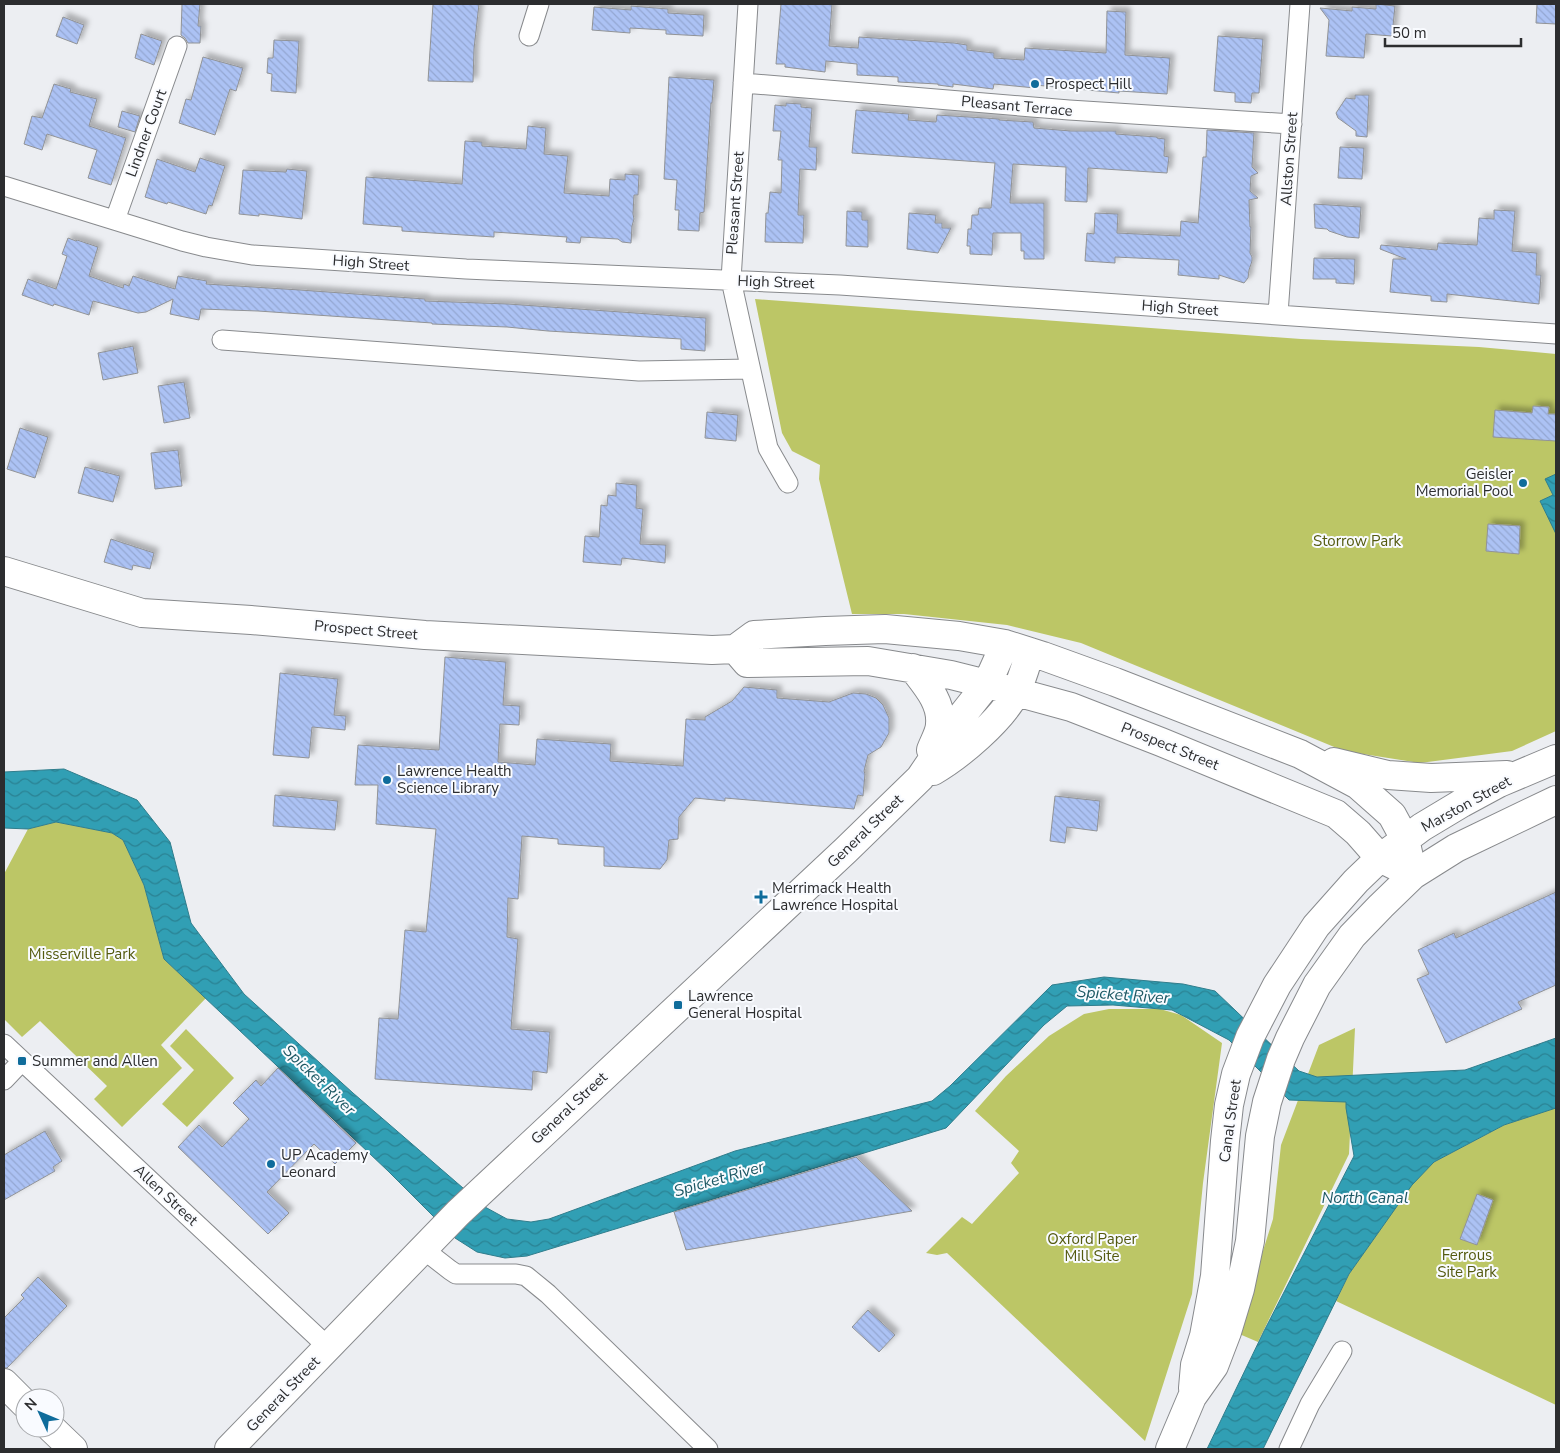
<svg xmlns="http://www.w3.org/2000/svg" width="1560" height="1453" font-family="'Nunito Sans',sans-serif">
  <defs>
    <pattern id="water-waves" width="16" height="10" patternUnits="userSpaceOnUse" patternTransform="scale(1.25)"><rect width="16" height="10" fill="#319fb4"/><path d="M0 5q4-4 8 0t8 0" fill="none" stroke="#2a8293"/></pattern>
    <pattern id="building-back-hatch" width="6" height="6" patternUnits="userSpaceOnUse" patternTransform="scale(1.25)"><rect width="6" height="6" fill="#acc2f4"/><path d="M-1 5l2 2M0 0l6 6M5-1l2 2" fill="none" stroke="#94a7d2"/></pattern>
    <filter id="shadow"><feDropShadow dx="4.5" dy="-4.5" stdDeviation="2.5" flood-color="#0004"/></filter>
  </defs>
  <rect width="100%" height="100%" fill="#eceef2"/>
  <path fill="#bcc666" d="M 755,299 L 1301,339 L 1479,347 L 1556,354 L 1556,731 L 1512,751 L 1420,763 L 1344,751 L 1081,643 L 1007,625 L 904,614 L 852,614 L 819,479 L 820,465 L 792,451 L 782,433 Z
    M 56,822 L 112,833 L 123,840 L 144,885 L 164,959 L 206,998 L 161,1045 L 182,1068 L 122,1127 L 94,1099 L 107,1086 L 40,1021 L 22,1037 L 4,1019 L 4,874 L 28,829 Z
    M 1109,1009 L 1160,1009 L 1181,1015 L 1222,1043 L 1203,1183 L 1192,1294 L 1145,1441 L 947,1253 L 937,1255 L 926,1253 L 962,1217 L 972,1224 L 1019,1173 L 1011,1163 L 1019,1151 L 975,1111 L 1006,1076 L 1049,1036 L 1084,1014 Z
    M 1355,1028 L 1349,1154 L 1258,1342 L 1237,1333 L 1273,1219 L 1281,1145 L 1319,1045 Z
    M 186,1029 L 234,1078 L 187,1127 L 162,1104 L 194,1070 L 170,1046 Z
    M 1554,1108 L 1556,1108 L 1556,1405 L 1336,1301 L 1349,1274 L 1412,1184 L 1434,1162 L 1504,1125 Z"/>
  <path fill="url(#water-waves)" stroke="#307d8c" d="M 1556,474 L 1556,534 L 1540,501 L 1553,495 L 1545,479 Z
    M 64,769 L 137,800 L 170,842 L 191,923 L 244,994 L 353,1093 L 485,1207 L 507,1219 L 531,1222 L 549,1219 L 735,1151 L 932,1101 L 950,1086 L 1052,985 L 1104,977 L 1183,984 L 1215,991 L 1299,1071 L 1317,1077 L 1465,1070 L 1556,1038 L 1556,1108 L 1504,1125 L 1434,1162 L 1412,1185 L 1349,1274 L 1263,1449 L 1207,1449 L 1264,1331 L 1354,1156 L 1346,1108 L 1346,1102 L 1289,1100 L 1229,1040 L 1172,1010 L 1113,1005 L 1067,1006 L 1044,1025 L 946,1128 L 527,1256 L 505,1258 L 477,1252 L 455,1238 L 388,1171 L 164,959 L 144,885 L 123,840 L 112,833 L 56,822 L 28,829 L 4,828 L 4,772 Z"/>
  <path fill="url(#building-back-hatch)" stroke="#919396" filter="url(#shadow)" d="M 182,4 L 200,4 L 198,26 L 201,26 L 200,43 L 188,43 L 185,38 L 181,35 Z
    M 433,4 L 479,4 L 474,49 L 473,82 L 428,81 Z
    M 781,4 L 832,4 L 829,46 L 858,48 L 859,37 L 954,43 L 967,45 L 967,50 L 994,53 L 994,58 L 1024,60 L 1025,48 L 1106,53 L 1107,11 L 1126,12 L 1125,55 L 1170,58 L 1167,94 L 1119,91 L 1119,93 L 1035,85 L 1035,88 L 994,84 L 993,89 L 953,84 L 953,87 L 938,85 L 938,84 L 898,82 L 898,77 L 857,75 L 857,64 L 826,61 L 825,72 L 785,67 L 785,64 L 776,64 Z
    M 1376,4 L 1395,6 L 1392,36 L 1366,34 L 1364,58 L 1326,56 L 1329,20 L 1320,8 L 1352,11 L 1352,7 L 1376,9 Z
    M 1537,4 L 1556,4 L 1556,24 L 1536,23 Z
    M 631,6 L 668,9 L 668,13 L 704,15 L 703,36 L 666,34 L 666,30 L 630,28 L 630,33 L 592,30 L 594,7 L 631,10 Z
    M 63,17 L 84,25 L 77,44 L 56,36 Z
    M 141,34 L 162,41 L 154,65 L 135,58 Z
    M 1218,36 L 1263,39 L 1259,93 L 1252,93 L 1251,103 L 1235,102 L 1235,93 L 1214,91 Z
    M 274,40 L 299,41 L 296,93 L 271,91 L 272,74 L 267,73 L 268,58 L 273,58 Z
    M 203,57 L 243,68 L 236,91 L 230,89 L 215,135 L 179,123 L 186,99 L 191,100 Z
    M 669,77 L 714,80 L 712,103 L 711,103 L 704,212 L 700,213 L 699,231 L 678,230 L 679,210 L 675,210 L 677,180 L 664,179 Z
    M 54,84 L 71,89 L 70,92 L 97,99 L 89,126 L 126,138 L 111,185 L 88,178 L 97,150 L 47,134 L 42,150 L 24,144 L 32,116 L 42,118 Z
    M 1355,95 L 1369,95 L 1367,137 L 1356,136 L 1356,131 L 1338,118 L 1336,113 L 1346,98 L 1355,99 Z
    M 786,103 L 801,104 L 801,107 L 812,108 L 809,147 L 817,147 L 816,170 L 800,169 L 798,215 L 804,215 L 803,243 L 765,242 L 766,213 L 768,213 L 770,192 L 781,193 L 782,160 L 778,160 L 781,131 L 773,131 L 775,105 L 786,106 Z
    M 856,110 L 909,114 L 908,120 L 936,122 L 937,115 L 985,118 L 999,119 L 999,120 L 1033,122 L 1034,128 L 1071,131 L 1116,131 L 1116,134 L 1157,137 L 1157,138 L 1165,139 L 1164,156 L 1169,157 L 1167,173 L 1088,168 L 1087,202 L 1065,201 L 1066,167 L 1013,164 L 1010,203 L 1044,203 L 1044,259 L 1024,259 L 1024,251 L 1021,251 L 1021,233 L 993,233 L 992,255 L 970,254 L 970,246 L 967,246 L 968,229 L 971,229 L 972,215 L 978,215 L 979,208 L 991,208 L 995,163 L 852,153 Z
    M 122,111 L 140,116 L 135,132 L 118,127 Z
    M 528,126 L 546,128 L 544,154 L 568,156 L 564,193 L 609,196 L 610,179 L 625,180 L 625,174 L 639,175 L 638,195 L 634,195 L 633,214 L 634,219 L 632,226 L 631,243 L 622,242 L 618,239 L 581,237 L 580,243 L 566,242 L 567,237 L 494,232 L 494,237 L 402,231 L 402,227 L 363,224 L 366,177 L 462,184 L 465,141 L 482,142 L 482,146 L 526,149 Z
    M 1207,130 L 1254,133 L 1252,167 L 1258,173 L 1251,176 L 1250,191 L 1258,198 L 1249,200 L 1250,227 L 1251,227 L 1250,253 L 1252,257 L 1252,261 L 1249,270 L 1248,278 L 1244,283 L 1219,275 L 1219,279 L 1178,275 L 1179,260 L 1115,257 L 1115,263 L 1085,261 L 1087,233 L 1094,234 L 1095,213 L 1118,214 L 1117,233 L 1180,236 L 1181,221 L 1198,223 L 1203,157 L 1206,157 Z
    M 1340,147 L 1364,148 L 1362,179 L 1338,178 Z
    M 200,158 L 225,166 L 212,206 L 209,205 L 206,214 L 168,202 L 167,204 L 145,197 L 157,159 L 195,172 Z
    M 287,169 L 307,171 L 302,219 L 259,214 L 259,216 L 239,214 L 243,170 L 286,172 Z
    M 1314,204 L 1361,207 L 1359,238 L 1347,237 L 1329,231 L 1327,229 L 1315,228 Z
    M 1494,210 L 1515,211 L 1512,251 L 1537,253 L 1536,275 L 1541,275 L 1539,304 L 1447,294 L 1447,302 L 1431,301 L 1431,296 L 1390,292 L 1393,259 L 1406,259 L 1380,249 L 1381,245 L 1437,250 L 1438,243 L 1477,245 L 1479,218 L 1494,219 Z
    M 847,211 L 862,212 L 862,220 L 868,220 L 868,247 L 846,246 Z
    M 909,213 L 936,215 L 935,223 L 942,223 L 942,228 L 951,228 L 938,253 L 907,249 Z
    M 68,238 L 76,241 L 77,240 L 98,247 L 89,276 L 123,288 L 124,284 L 129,286 L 133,276 L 175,289 L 178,276 L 207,281 L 206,284 L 300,290 L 425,299 L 425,301 L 508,304 L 706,318 L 705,351 L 681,349 L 681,339 L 548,331 L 507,327 L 432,324 L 432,323 L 258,311 L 201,309 L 199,320 L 170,314 L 173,299 L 146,312 L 138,313 L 93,301 L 89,315 L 54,304 L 53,306 L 22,295 L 28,279 L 56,289 L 67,256 L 62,254 Z
    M 1314,258 L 1355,259 L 1354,284 L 1336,283 L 1336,279 L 1313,279 Z
    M 133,346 L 138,373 L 103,380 L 98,353 Z
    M 184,382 L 190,418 L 164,423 L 158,386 Z
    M 1533,406 L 1549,407 L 1548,414 L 1556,414 L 1556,441 L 1493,437 L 1495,410 L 1532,413 Z
    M 707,412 L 738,415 L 736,441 L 705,438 Z
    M 20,428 L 48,437 L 35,478 L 7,469 Z
    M 178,450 L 182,486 L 155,489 L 151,453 Z
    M 85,467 L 120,476 L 113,502 L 78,493 Z
    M 616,483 L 637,485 L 636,508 L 643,509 L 640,544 L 666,545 L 665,563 L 622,558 L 621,565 L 583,562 L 585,536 L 599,537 L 601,505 L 607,506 L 608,495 L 616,496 Z
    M 1488,524 L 1520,526 L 1519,554 L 1486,551 Z
    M 111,539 L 154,553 L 150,569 L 133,565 L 132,570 L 104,562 Z
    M 445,657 L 506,662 L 503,705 L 520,706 L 519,725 L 500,724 L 498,762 L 535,765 L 537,739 L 611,744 L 610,761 L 683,766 L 686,719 L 705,720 L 705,717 L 732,701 L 744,687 L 777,690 L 777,698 L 829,702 L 853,693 L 866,694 L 876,698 L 883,705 L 889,718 L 889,733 L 881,747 L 868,755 L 864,771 L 865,774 L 863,796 L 858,795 L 854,809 L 725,798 L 725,801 L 695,798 L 679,817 L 678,839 L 669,840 L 667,860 L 660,869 L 604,866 L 604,847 L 558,844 L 558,839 L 522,836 L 518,899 L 508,898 L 507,937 L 518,939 L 511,1029 L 550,1032 L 547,1073 L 533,1071 L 532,1090 L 375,1079 L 379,1018 L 398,1019 L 405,930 L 426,932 L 436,829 L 376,824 L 378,785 L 355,785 L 358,745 L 439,750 Z
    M 280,673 L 338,679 L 334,715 L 346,716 L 345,730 L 312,727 L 309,758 L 273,755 Z
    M 275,795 L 338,801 L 335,830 L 273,826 Z
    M 1055,796 L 1100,801 L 1097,831 L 1067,827 L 1065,843 L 1050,841 Z
    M 1556,892 L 1556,985 L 1518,1002 L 1522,1009 L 1446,1043 L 1417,979 L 1429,974 L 1418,950 L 1454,933 L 1456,938 Z
    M 278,1068 L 356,1143 L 335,1164 L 314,1144 L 267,1192 L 289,1213 L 268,1234 L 178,1147 L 199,1125 L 222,1147 L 249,1119 L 233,1103 L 256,1080 L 261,1086 Z
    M 45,1131 L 62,1161 L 53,1167 L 55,1171 L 4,1200 L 4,1155 Z
    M 856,1157 L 912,1211 L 686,1250 L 674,1212 Z
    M 1477,1194 L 1493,1200 L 1477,1245 L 1460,1239 Z
    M 38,1277 L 67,1306 L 7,1368 L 4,1368 L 4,1318 L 24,1298 L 21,1295 Z
    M 868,1310 L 895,1335 L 879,1352 L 852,1327 Z"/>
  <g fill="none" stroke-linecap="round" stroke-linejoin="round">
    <defs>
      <path id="street" d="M 748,4 L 731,280 L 768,448 L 788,483
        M 529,36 L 539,4
        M 743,83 L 1069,110 L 1292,124
        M 4,186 L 182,241 L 206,247 L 252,255 L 466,269 L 840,285 L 1556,334
        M 115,220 L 177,46
        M 1278,314 L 1300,4
        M 222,340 L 639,371 L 750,369
        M 4,1044 L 328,1347
        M 4,1080 L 22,1061
        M 423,1249 L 450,1270 L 456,1274 L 516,1274 L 526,1276 L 548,1294 L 708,1449
        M 1289,1449 L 1310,1404 L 1342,1351"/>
      <path id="secondary" d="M 4,571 L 142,613 L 251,620 L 425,635 L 712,650 L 735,649 L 754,635 L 825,631 L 885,629 L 959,636 L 1005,644 L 1043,656 L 1115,682 L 1300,754 L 1358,785 L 1392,815 L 1405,839 L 1413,875
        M 735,649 L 747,663 L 868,661 L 951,675 L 987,684 L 1071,707 L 1161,742 L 1336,814 L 1358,833 L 1380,858 L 1396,866
        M 913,668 C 925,684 942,702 940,724 C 940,732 934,742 931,750
        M 1334,762 L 1388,775 L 1431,778 L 1507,775
        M 933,771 C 959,756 1002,720 1016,692 C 1022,680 1026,665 1030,652
        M 4,1383 L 25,1404
        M 1193,1388 L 1195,1365 L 1204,1336 L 1215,1276 L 1225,1141 L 1229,1105 L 1236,1074 L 1250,1037 L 1277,985 L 1316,926 L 1356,881 L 1380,858 L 1422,827 L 1462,803 L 1499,783 L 1556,759
        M 51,1428 L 73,1449
        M 229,1449 L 458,1213 L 846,850 L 920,778 L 964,713 L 987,684 L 1005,644
        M 1170,1449 L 1192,1397 L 1214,1366 L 1227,1332 L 1240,1289 L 1250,1241 L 1260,1136 L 1267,1102 L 1281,1059 L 1290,1038 L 1317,985 L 1352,936 L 1381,906 L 1413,875 L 1456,848 L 1556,800"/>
    </defs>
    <use href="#street" stroke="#888a8d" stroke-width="21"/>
    <use href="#secondary" stroke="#888a8d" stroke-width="30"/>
    <use href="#street" stroke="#fff" stroke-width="19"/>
    <use href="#secondary" stroke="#fff" stroke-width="28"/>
  </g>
  <g fill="#0f6c9b" stroke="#f9fbff" stroke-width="2">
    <circle cx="1035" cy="84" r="5"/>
    <circle cx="1523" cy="483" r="5"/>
    <circle cx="387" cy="780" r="5"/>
    <path d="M758.5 889.5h5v5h5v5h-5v5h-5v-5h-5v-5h5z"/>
    <rect x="673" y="1000" width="10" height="10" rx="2.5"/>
    <rect x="17" y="1056" width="10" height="10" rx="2.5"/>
    <circle cx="271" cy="1164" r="5"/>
  </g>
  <g text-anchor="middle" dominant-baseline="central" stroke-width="4" stroke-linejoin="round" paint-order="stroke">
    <g font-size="15" fill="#2c2d2f" stroke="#f9fbff" text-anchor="start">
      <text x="1045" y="84">Prospect Hill</text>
      <text x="1513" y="474" text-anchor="end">Geisler<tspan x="1513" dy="17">Memorial Pool</tspan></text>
      <text x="397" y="771">Lawrence Health<tspan x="397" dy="17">Science Library</tspan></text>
      <text x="772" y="888">Merrimack Health<tspan x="772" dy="17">Lawrence Hospital</tspan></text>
      <text x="688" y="996">Lawrence<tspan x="688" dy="17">General Hospital</tspan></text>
      <text x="32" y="1061">Summer and Allen</text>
      <text x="281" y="1155">UP Academy<tspan x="281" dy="17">Leonard</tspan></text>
    </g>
    <g font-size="15" fill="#2c2d2f" stroke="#f9fbff">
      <text transform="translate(1017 106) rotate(5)">Pleasant Terrace</text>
      <text transform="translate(146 133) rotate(-70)">Lindner Court</text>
      <text transform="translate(1289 159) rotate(-86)">Allston Street</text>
      <text transform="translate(735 203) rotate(-86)">Pleasant Street</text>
      <text transform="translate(371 263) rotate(4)">High Street</text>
      <text transform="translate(776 282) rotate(2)">High Street</text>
      <text transform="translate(1180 308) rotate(4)">High Street</text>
      <text transform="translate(366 630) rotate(5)">Prospect Street</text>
      <text transform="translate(1170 746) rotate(22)">Prospect Street</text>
      <text transform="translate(1466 804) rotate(-29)">Marston Street</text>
      <text transform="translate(865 831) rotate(-44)">General Street</text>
      <text transform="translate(569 1108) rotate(-43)">General Street</text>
      <text transform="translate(1230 1121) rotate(-82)">Canal Street</text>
      <text transform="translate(166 1195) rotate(43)">Allen Street</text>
      <text transform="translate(283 1394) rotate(-46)">General Street</text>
    </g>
    <g font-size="15" fill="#545a0f" stroke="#f9fbff">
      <text x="1357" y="541">Storrow Park</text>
      <text x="82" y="954">Misserville Park</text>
      <text x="1092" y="1239">Oxford Paper<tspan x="1092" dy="17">Mill Site</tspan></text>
      <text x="1467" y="1255">Ferrous<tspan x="1467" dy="17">Site Park</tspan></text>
    </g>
    <g font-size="16" font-style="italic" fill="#1d5864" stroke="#f9fbff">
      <text transform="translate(1123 995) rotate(4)">Spicket River</text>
      <text transform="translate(319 1080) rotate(44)">Spicket River</text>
      <text transform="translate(719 1179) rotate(-16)">Spicket River</text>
      <text x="1365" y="1198">North Canal</text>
    </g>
  </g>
  <rect width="1560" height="1453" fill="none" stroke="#2c2d2f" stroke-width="10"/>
  <g transform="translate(40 1413) rotate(314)"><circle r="24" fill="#f9fbff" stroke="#a7a9ac"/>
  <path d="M0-4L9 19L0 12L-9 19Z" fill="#0f6c9b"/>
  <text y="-8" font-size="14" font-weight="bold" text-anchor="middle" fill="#2c2d2f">N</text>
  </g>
  <path d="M1385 38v8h136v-8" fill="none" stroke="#2c2d2f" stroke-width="2.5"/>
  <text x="1392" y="38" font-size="15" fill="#2c2d2f" stroke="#f9fbff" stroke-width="4" paint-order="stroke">50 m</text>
</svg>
